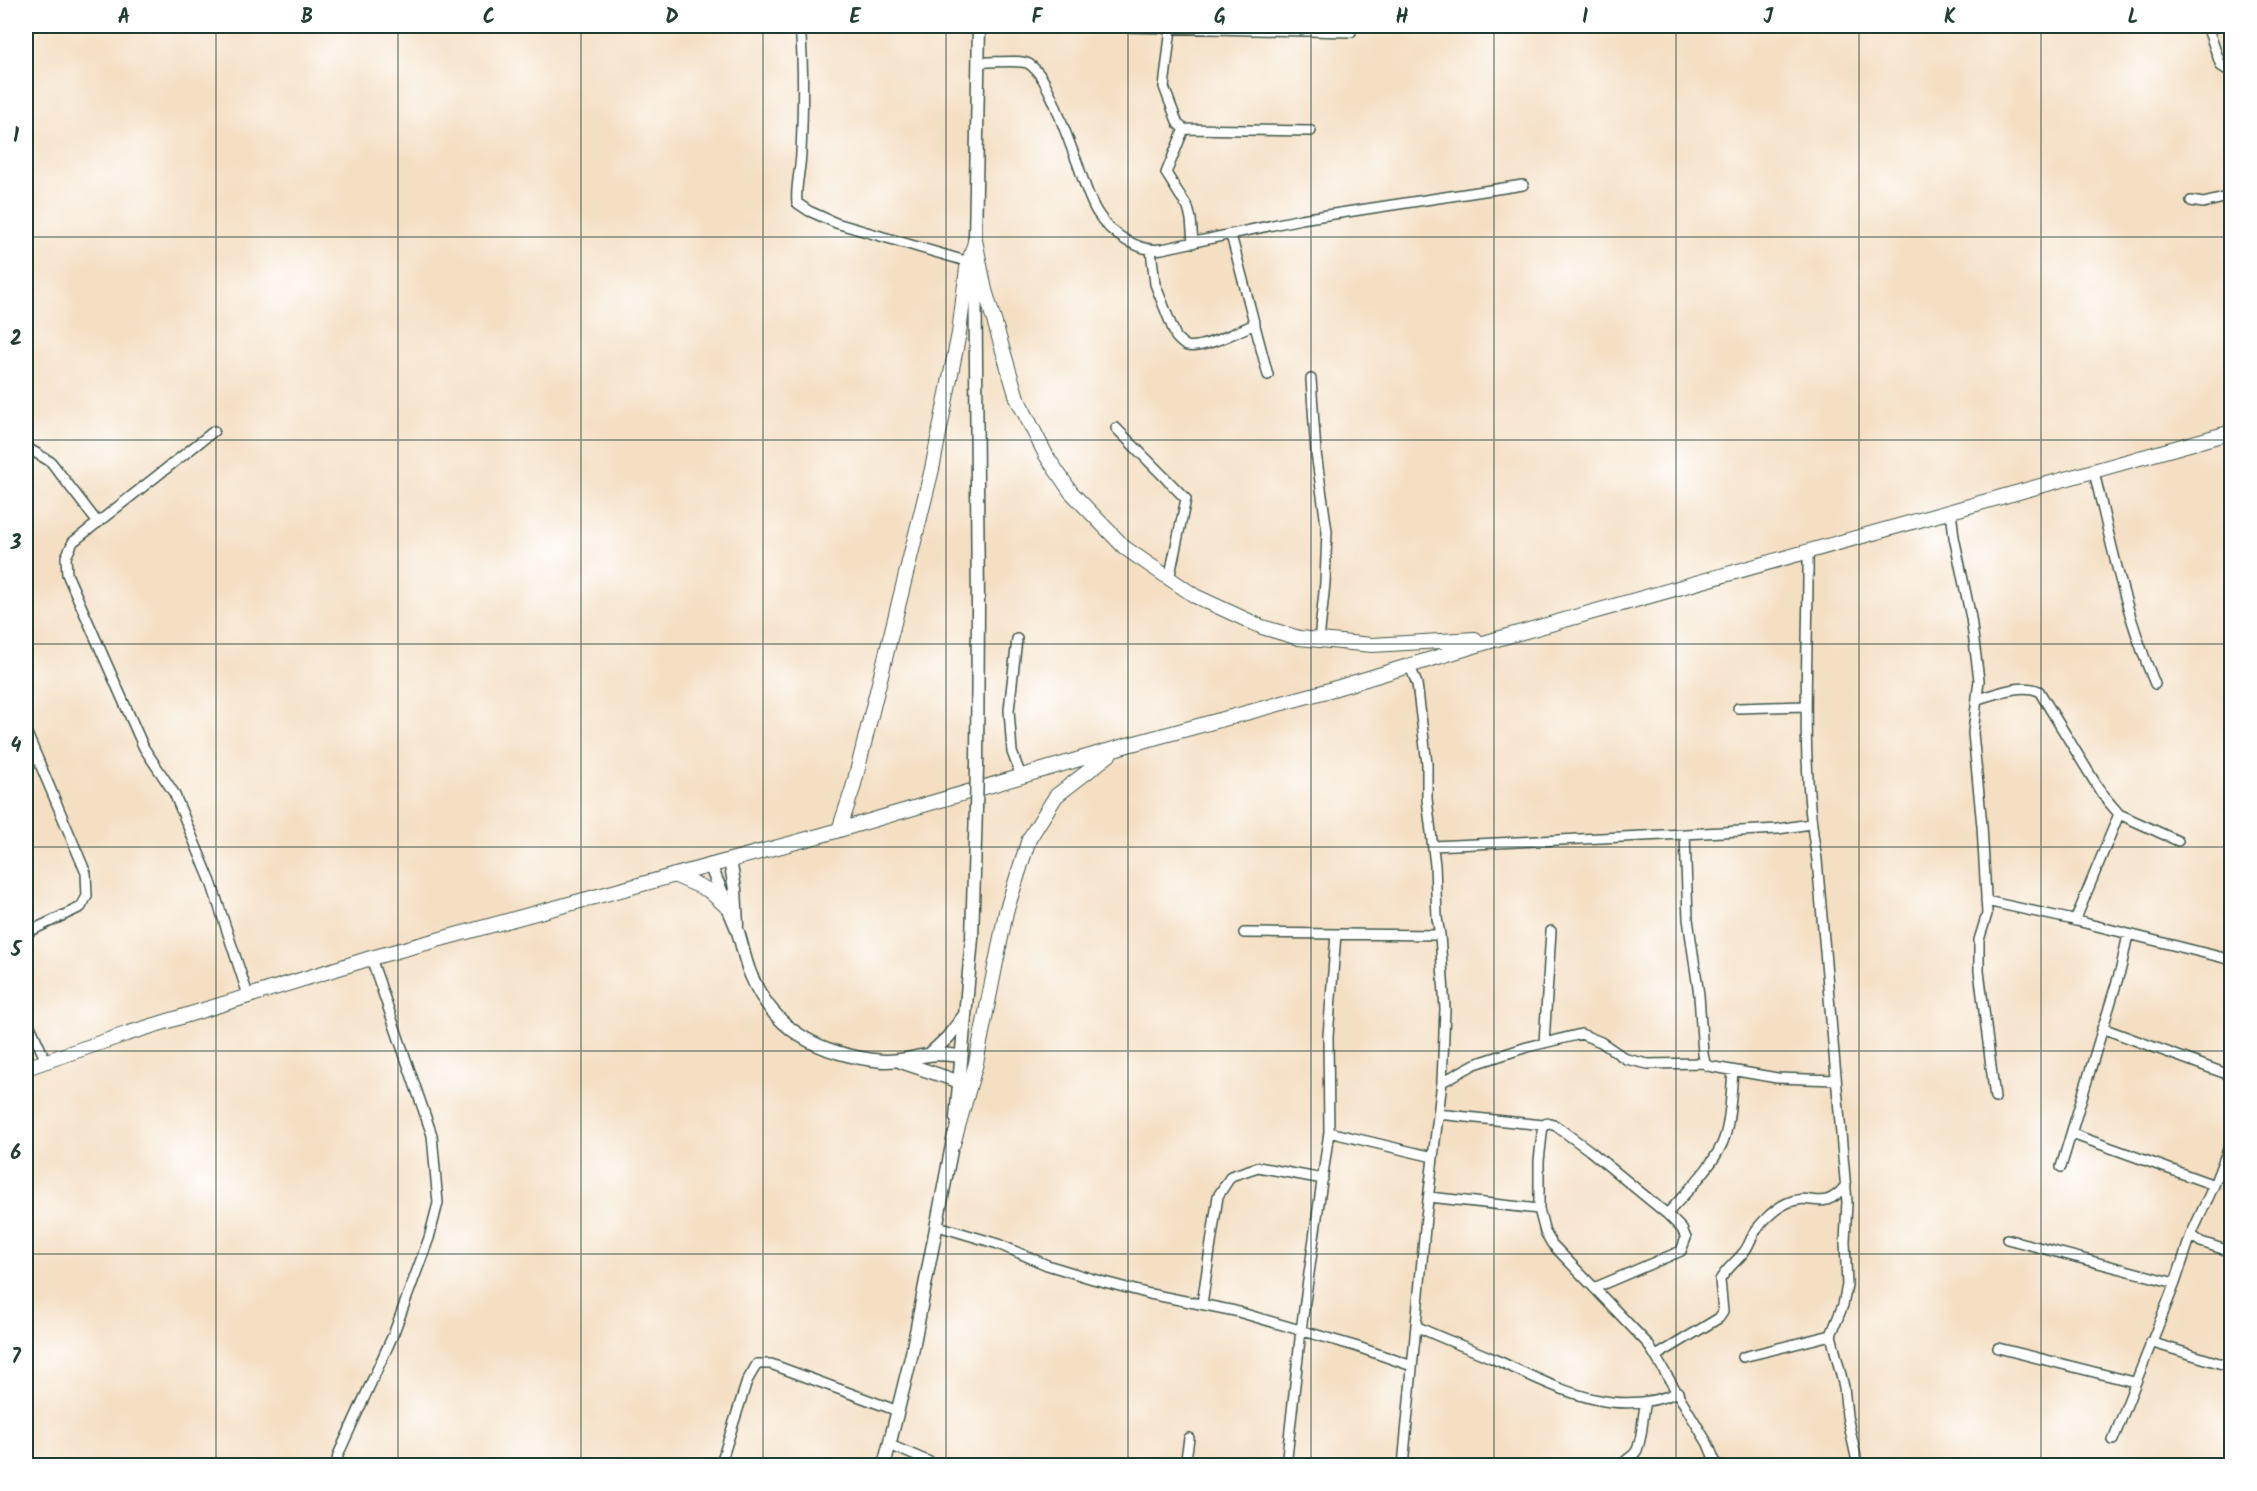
<svg xmlns="http://www.w3.org/2000/svg" width="2257" height="1491" font-family="Kalam,sans-serif">
  <rect width="100%" height="100%" fill="#fff"/>
  <filter id="ink" filterUnits="userSpaceOnUse"><feTurbulence type="fractalNoise" baseFrequency=".0167" numOctaves="2"/><feDisplacementMap in="SourceGraphic" scale="12" xChannelSelector="R" yChannelSelector="G"/><feConvolveMatrix kernelMatrix="1 2 1 2 8 2 1 2 1" color-interpolation-filters="sRGB"/></filter>
  <filter id="wash" filterUnits="userSpaceOnUse"><feTurbulence type="fractalNoise" baseFrequency=".008" numOctaves="4" result="noise"/><feDisplacementMap in="SourceGraphic" scale="24" xChannelSelector="R" yChannelSelector="G"/><feGaussianBlur stdDeviation="1.35" result="paint"/><feColorMatrix in="noise" values="0 0 0 0 0 0 0 0 0 0 0 0 0 0 0 0 0 1.4 0 .05"/><feComposite in="paint" operator="in"/></filter>
  <g filter="url(#wash)">
    <rect width="100%" height="100%" fill="#f4dfc3"/>
  </g>
  <g filter="url(#ink)">
    <g fill="none" stroke-linecap="round" stroke-linejoin="round">
      <defs>
        <path id="minor" d="M 800,26 C 804,68 803,110 801,152 C 801,169 795,186 797,203 L 809,211 L 836,223 L 969,262
          M 1078,26 L 1351,32
          M 2207,26 L 2221,66 L 2232,73
          M 1171,28 L 1164,87 L 1178,124 L 1184,129 L 1311,131
          M 979,62 C 991,63 1021,59 1029,64 C 1041,72 1048,89 1054,102 C 1062,122 1069,142 1077,162 C 1089,196 1094,222 1127,241 C 1140,247 1148,251 1162,249 L 1301,219 L 1523,185
          M 1184,129 L 1166,173 L 1188,208 L 1191,219 L 1193,243
          M 2191,201 L 2203,203 L 2232,196
          M 1231,235 L 1268,375
          M 1151,250 L 1155,284 L 1176,337 C 1179,340 1182,344 1187,346 C 1202,350 1240,330 1255,324
          M 1311,379 L 1316,453 L 1327,531 L 1325,583 L 1319,640
          M 1116,428 L 1186,499 L 1169,579
          M 214,431 L 73,542 L 66,557 L 67,574 L 144,748 L 174,793 L 211,882 L 248,995
          M 26,447 L 51,462 L 98,523
          M 2094,472 C 2111,543 2126,616 2155,684
          M 1951,511 L 1954,537 L 1971,618 L 1979,680 L 1973,733 L 1982,826 L 1987,914 L 1979,940 L 1979,971 L 1995,1098
          M 1808,551 C 1809,654 1799,758 1817,860 L 1847,1202 L 1845,1242 L 1847,1285 L 1843,1305 L 1831,1335 L 1844,1387 L 1847,1416 L 1858,1466
          M 1017,639 L 1009,710 L 1012,752 L 1021,776
          M 1978,699 C 1996,694 2021,683 2039,691 L 2102,794 L 2119,814 L 2178,841
          M 1738,708 L 1805,706
          M 26,731 L 86,873 L 87,896 L 81,907 L 26,933
          M 1810,824 L 1778,829 L 1685,834 L 1688,919 L 1699,995 L 1703,1054 L 1705,1063 L 1708,1066 L 1777,1078 L 1836,1080
          M 1433,846 L 1685,834
          M 1986,901 L 2069,919 L 2232,960
          M 2075,921 L 2119,814
          M 1244,933 L 1440,935
          M 26,1017 L 46,1061
          M 2102,1028 L 2232,1076
          M 1544,1043 L 1551,931
          M 1442,1082 L 1475,1064 L 1527,1047 L 1581,1034 L 1601,1042 L 1626,1059 L 1648,1064 L 1705,1063
          M 1438,1114 L 1543,1125
          M 1329,1132 L 1433,1157
          M 2072,1134 L 2214,1185
          M 2061,1167 L 2121,968 L 2128,934
          M 1429,1197 L 1539,1209
          M 1667,1214 C 1685,1193 1717,1163 1725,1136 C 1731,1115 1731,1093 1733,1071
          M 938,1226 L 998,1244 L 1047,1265 L 1093,1279 L 1150,1294 L 1235,1311 L 1358,1347 L 1412,1366
          M 2191,1235 L 2201,1242 L 2232,1252
          M 2007,1239 L 2175,1283
          M 1594,1288 L 1681,1251 L 1686,1238 L 1682,1229 L 1667,1214 L 1589,1150 L 1556,1126 L 1547,1123 L 1543,1125 L 1539,1161 L 1539,1209 L 1545,1232 L 1552,1244 L 1648,1344 L 1708,1444 L 1717,1466
          M 1202,1304 L 1218,1196 L 1231,1176 L 1258,1167 L 1323,1179
          M 1416,1326 C 1442,1339 1470,1348 1496,1360 C 1554,1386 1614,1421 1678,1392
          M 2150,1342 L 2232,1367
          M 1998,1348 L 2134,1382
          M 1656,1356 L 1719,1318 L 1723,1312 L 1720,1280 C 1726,1269 1737,1261 1744,1252 C 1748,1247 1750,1241 1753,1235 C 1760,1223 1774,1209 1787,1203 C 1812,1191 1822,1215 1846,1185
          M 1743,1357 L 1831,1335
          M 2113,1440 L 2175,1283 L 2191,1235 L 2214,1185 L 2232,1139
          M 890,1445 L 939,1466
          M 336,1466 L 338,1455 L 393,1335 L 429,1238 L 438,1203 L 432,1135 L 371,958
          M 720,1466 L 747,1381 L 757,1364 L 771,1364 L 898,1411
          M 1185,1466 L 1189,1438
          M 1286,1466 L 1301,1330 L 1329,1132 L 1328,1036 L 1336,934
          M 1403,1466 L 1426,1217 L 1442,1082 L 1445,1009 L 1440,935 L 1437,918 L 1435,865 L 1427,799 L 1427,764 L 1417,684 L 1410,666
          M 1622,1466 C 1626,1457 1636,1457 1638,1447 C 1643,1433 1642,1417 1646,1402"/>
        <path id="tertiary" d="M 977,767 L 978,607 L 975,240 L 979,26
          M 730,860 L 735,889 L 737,925
          M 710,865 C 719,886 728,907 737,929 C 742,943 744,958 750,973 C 774,1032 821,1055 883,1061 C 899,1062 913,1057 928,1055 C 939,1053 950,1055 960,1056
          M 929,1055 L 948,1037 L 964,1016
          M 901,1062 L 960,1082
          M 956,1118 L 972,938 L 976,808
          M 884,1466 L 912,1353 L 954,1135"/>
        <path id="secondary" d="M 975,240 L 985,290 L 1017,398 L 1047,457 L 1071,492 L 1125,548 L 1195,596 L 1262,627 L 1299,638 L 1372,645 L 1475,639
          M 839,830 L 853,788 L 932,469 L 959,333 L 967,268 L 975,242
          M 674,875 L 708,890 L 726,906
          M 26,1068 L 126,1034 L 371,958 L 822,835 L 1124,746 L 1323,692 L 1497,639 L 2232,432
          M 953,1144 L 976,1063 L 1006,912 L 1029,839 L 1056,796 L 1109,755"/>
      </defs>
      <use href="#minor" stroke="#3f5549" stroke-width="12"/>
      <use href="#tertiary" stroke="#3f5549" stroke-width="15"/>
      <use href="#secondary" stroke="#3f5549" stroke-width="16"/>
      <use href="#minor" stroke="#fff" stroke-width="9"/>
      <use href="#tertiary" stroke="#fff" stroke-width="12"/>
      <use href="#secondary" stroke="#fff" stroke-width="14"/>
      <defs>
        <path id="tertiary-bridge" d="M 976,808 L 977,767"/>
      </defs>
      <use href="#tertiary-bridge" stroke="#3f5549" stroke-width="15" stroke-linecap="butt"/>
      <use href="#tertiary-bridge" stroke="#fff" stroke-width="12"/>
    </g>
  </g>
  <path fill="none" stroke="#1f3d34" stroke-width="1.5" stroke-opacity="0.55" d="M 216,26 L 216,1466M 398,26 L 398,1466M 581,26 L 581,1466M 763,26 L 763,1466M 946,26 L 946,1466M 1128,26 L 1128,1466M 1311,26 L 1311,1466M 1494,26 L 1494,1466M 1676,26 L 1676,1466M 1859,26 L 1859,1466M 2041,26 L 2041,1466M 26,237 L 2232,237M 26,440 L 2232,440M 26,644 L 2232,644M 26,847 L 2232,847M 26,1051 L 2232,1051M 26,1254 L 2232,1254"/>
  <rect width="2257" height="1491" fill="none" stroke="#fff" stroke-width="66"/>
  <rect x="33" y="33" width="2191" height="1425" fill="none" stroke="#1f3d34" stroke-width="2"/>
  <g font-size="20" text-anchor="middle" font-weight="bold" fill="#1f3d34">
    <text x="124" y="23">A</text>
    <text x="307" y="23">B</text>
    <text x="489" y="23">C</text>
    <text x="672" y="23">D</text>
    <text x="855" y="23">E</text>
    <text x="1037" y="23">F</text>
    <text x="1220" y="23">G</text>
    <text x="1402" y="23">H</text>
    <text x="1585" y="23">I</text>
    <text x="1768" y="23">J</text>
    <text x="1950" y="23">K</text>
    <text x="2133" y="23">L</text>
    <text x="16" y="142">1</text>
    <text x="16" y="345">2</text>
    <text x="16" y="549">3</text>
    <text x="16" y="752">4</text>
    <text x="16" y="956">5</text>
    <text x="16" y="1159">6</text>
    <text x="16" y="1363">7</text>
  </g>
</svg>
